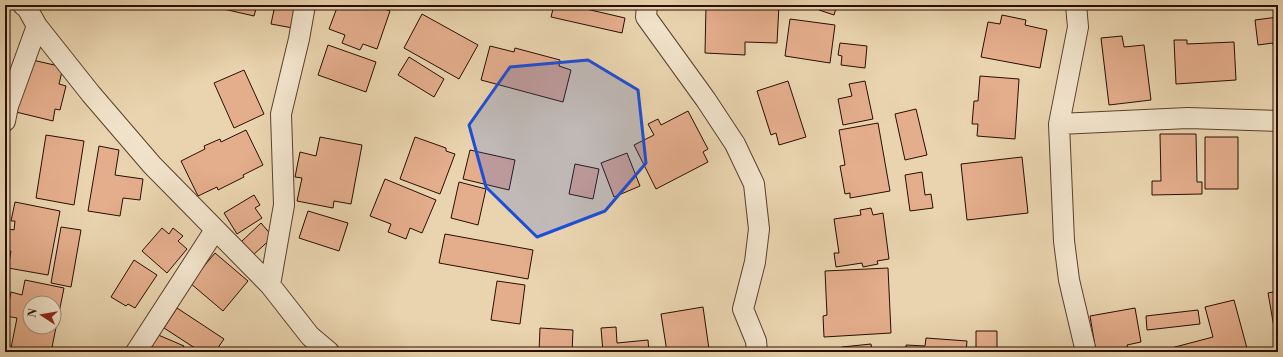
<svg xmlns="http://www.w3.org/2000/svg" width="1283" height="357" font-family="'Libre Bodoni',serif">
  <rect width="100%" height="100%" fill="#e9d4af"/>
  <filter id="stains"><feTurbulence type="fractalNoise" baseFrequency=".005" numOctaves="4"/><feColorMatrix values="0 0 0 0 .2 0 0 0 0 .09 0 0 0 0 .02 0 0 0 .5 -.17"/></filter>
  <radialGradient id="worn" r=".72"><stop offset=".6" stop-color="#630" stop-opacity="0"/><stop offset="1" stop-color="#630" stop-opacity=".3"/></radialGradient>
  <path fill="#e4ad8c" stroke="#2a0e00" fill-rule="evenodd" d="M 206,5 L 257,5 L 254,16 Z
    M 275,5 L 298,5 L 293,28 L 271,24 Z
    M 338,5 L 374,5 L 390,11 L 377,49 L 363,44 L 360,50 L 342,43 L 345,35 L 329,29 Z
    M 554,5 L 569,5 L 625,18 L 622,33 L 551,17 Z
    M 589,5 L 626,5 L 626,9 Z
    M 706,5 L 779,5 L 777,43 L 745,42 L 745,55 L 705,53 Z
    M 820,5 L 837,5 L 834,15 L 819,10 Z
    M 422,14 L 478,45 L 459,79 L 404,48 Z
    M 1002,15 L 1026,20 L 1025,25 L 1047,30 L 1040,68 L 981,57 L 988,22 L 1000,24 Z
    M 1278,17 L 1278,78 L 1273,43 L 1258,45 L 1255,20 Z
    M 790,19 L 835,25 L 830,63 L 785,56 Z
    M 1122,36 L 1124,47 L 1144,45 L 1151,100 L 1109,105 L 1101,38 Z
    M 1174,40 L 1187,40 L 1187,44 L 1234,42 L 1236,80 L 1176,84 Z
    M 840,43 L 867,46 L 865,68 L 841,65 L 842,56 L 838,55 Z
    M 328,45 L 376,62 L 366,92 L 318,75 Z
    M 490,46 L 514,52 L 515,48 L 560,60 L 559,66 L 571,70 L 563,102 L 481,80 Z
    M 409,57 L 444,79 L 434,97 L 398,75 Z
    M 28,59 L 63,67 L 59,84 L 66,86 L 60,110 L 55,109 L 53,121 L 16,112 Z
    M 244,70 L 264,114 L 234,128 L 214,83 Z
    M 980,76 L 1019,79 L 1015,139 L 977,136 L 978,124 L 972,124 L 974,101 L 978,101 Z
    M 788,81 L 806,137 L 779,145 L 776,133 L 771,135 L 757,91 Z
    M 865,81 L 873,119 L 843,125 L 838,99 L 852,96 L 849,84 Z
    M 916,109 L 927,155 L 905,160 L 895,114 Z
    M 688,111 L 708,149 L 703,152 L 708,162 L 656,189 L 634,145 L 654,135 L 648,124 L 658,119 L 661,125 Z
    M 878,123 L 890,191 L 850,198 L 850,193 L 845,194 L 840,166 L 845,165 L 839,130 Z
    M 246,130 L 263,165 L 243,175 L 244,177 L 218,190 L 217,187 L 198,196 L 181,161 L 205,149 L 204,146 L 220,139 L 221,142 Z
    M 1160,134 L 1196,134 L 1197,182 L 1202,182 L 1202,194 L 1152,195 L 1152,181 L 1161,181 Z
    M 46,135 L 84,141 L 74,205 L 36,198 Z
    M 320,137 L 362,145 L 351,204 L 334,201 L 333,208 L 297,201 L 302,178 L 295,177 L 300,152 L 316,156 Z
    M 415,137 L 446,148 L 446,151 L 455,154 L 440,194 L 400,179 Z
    M 1205,137 L 1238,137 L 1238,189 L 1205,189 Z
    M 99,146 L 119,150 L 115,175 L 143,179 L 140,200 L 123,198 L 120,216 L 88,211 Z
    M 470,150 L 515,160 L 509,190 L 463,179 Z
    M 627,153 L 640,186 L 614,197 L 601,163 Z
    M 1022,157 L 1028,213 L 967,220 L 961,164 Z
    M 575,164 L 599,169 L 593,199 L 569,194 Z
    M 922,172 L 925,195 L 931,194 L 933,208 L 910,211 L 905,175 Z
    M 385,179 L 436,200 L 422,233 L 410,228 L 406,239 L 388,232 L 391,224 L 370,216 Z
    M 459,182 L 486,189 L 478,225 L 451,218 Z
    M 254,195 L 260,205 L 255,208 L 262,218 L 237,234 L 224,213 Z
    M 15,202 L 60,211 L 48,275 L 8,268 L 11,251 L 5,250 L 9,229 L 14,230 L 15,221 L 11,221 Z
    M 871,208 L 873,215 L 883,213 L 889,259 L 877,261 L 878,264 L 863,267 L 862,263 L 836,267 L 834,253 L 839,253 L 834,219 L 861,215 L 860,210 Z
    M 308,211 L 348,223 L 339,251 L 299,238 Z
    M 261,223 L 273,237 L 253,255 L 241,242 Z
    M 61,227 L 81,230 L 71,287 L 51,283 Z
    M 162,228 L 169,234 L 173,228 L 183,236 L 178,241 L 187,249 L 167,273 L 142,251 Z
    M 445,234 L 533,250 L 528,279 L 439,263 Z
    M 215,253 L 248,281 L 223,311 L 190,283 Z
    M 134,260 L 157,275 L 135,308 L 128,304 L 126,306 L 111,297 Z
    M 888,268 L 891,333 L 824,337 L 823,316 L 827,315 L 825,271 Z
    M 25,280 L 64,288 L 51,352 L 32,352 L 11,348 L 17,318 L 6,316 L 11,292 L 22,295 ZM 30,303 L 54,303 L 54,327 L 30,327 Z
    M 497,281 L 525,285 L 520,324 L 491,320 Z
    M 1278,291 L 1278,332 L 1275,333 L 1268,293 Z
    M 1234,300 L 1248,352 L 1156,352 L 1213,337 L 1205,307 Z
    M 703,307 L 709,349 L 688,352 L 667,352 L 661,314 Z
    M 177,308 L 224,339 L 215,352 L 201,352 L 164,328 Z
    M 1135,308 L 1141,342 L 1127,345 L 1128,349 L 1111,352 L 1096,352 L 1090,316 Z
    M 1198,310 L 1200,324 L 1147,330 L 1146,316 Z
    M 616,327 L 617,343 L 648,340 L 649,352 L 603,352 L 601,328 Z
    M 540,328 L 573,330 L 572,352 L 539,352 Z
    M 976,331 L 997,331 L 997,352 L 976,352 Z
    M 156,334 L 184,346 L 181,352 L 148,352 Z
    M 926,338 L 967,341 L 966,352 L 906,352 L 906,345 L 925,346 Z
    M 871,344 L 872,352 L 843,352 L 842,347 Z"/>
  <g fill="none" stroke-linecap="round" stroke-linejoin="round">
    <defs>
      <path id="minor" d="M 23,5 L 27,8 L 37,26 L 91,94 L 152,165 L 270,285 L 310,336 L 329,352
        M 647,5 L 646,17 L 706,100 L 735,144 L 754,184 L 759,229 L 755,262 L 743,309 L 756,341 L 757,352
        M 1076,5 L 1078,27 L 1059,124 L 1064,241 L 1069,280 L 1086,352
        M 5,121 L 8,106 L 37,26
        M 1059,124 L 1188,118 L 1278,121
        M 270,285 L 284,205 L 281,114 L 299,39 L 305,5
        M 136,352 L 215,230"/>
    </defs>
    <use href="#minor" stroke="#5a402c" stroke-width="22"/>
    <use href="#minor" stroke="#f1e3cb" stroke-width="20"/>
  </g>
  <path fill="#1d4ed8" fill-opacity="0.2" stroke="#1d4ed8" stroke-width="3" stroke-linejoin="round" d="M 588,60 L 638,90 L 646,163 L 605,211 L 537,237 L 486,187 L 469,125 L 510,67 Z"/>
  <rect width="1283" height="357" fill="none" stroke="#e9d4af" stroke-width="20"/>
  <rect x="6" y="6" width="1271" height="345" fill="none" stroke="#2a0e00" stroke-width="2"/>
  <rect x="10" y="10" width="1263" height="337" fill="none" stroke="#2a0e00"/>
  <g transform="translate(42 315) rotate(282)"><circle r="19" fill="#f1e3cb" stroke="#a18e7a"/>
  <path d="M0-3L7 15L0 10L-7 15Z" fill="#8f2418"/>
  <text y="-6" font-size="11" font-weight="bold" text-anchor="middle" fill="#2a0e00">N</text>
  </g>
  <rect width="100%" height="100%" filter="url(#stains)"/>
  <rect width="100%" height="100%" fill="url(#worn)"/>
</svg>
